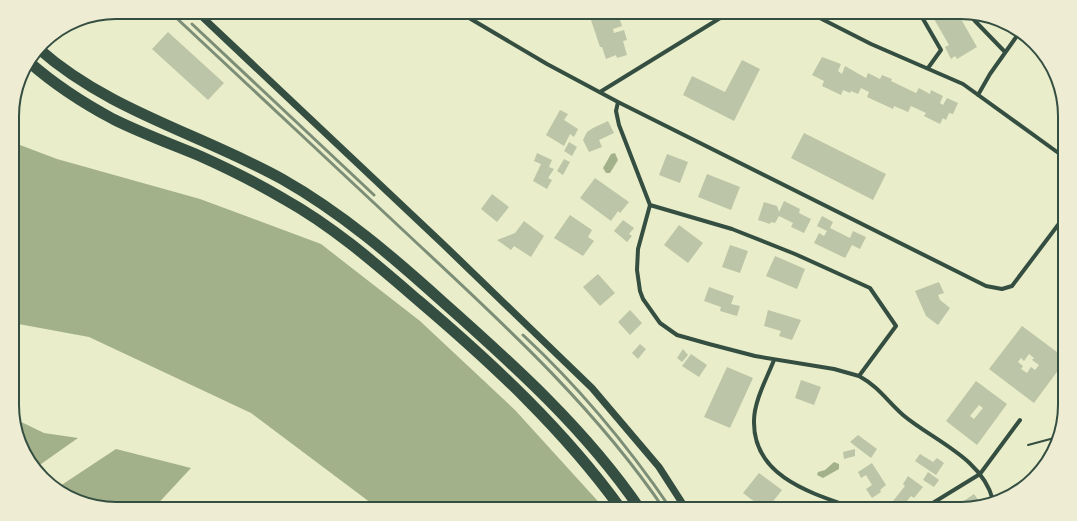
<svg xmlns="http://www.w3.org/2000/svg" width="1077" height="521" font-family="Raleway,sans-serif">
  <rect width="100%" height="100%" fill="#e9edc9"/>
  <path fill="#a3b18a" d="M 12,142 L 57,159 L 200,199 L 321,244 L 420,321 L 515,410 L 605,509 L 379,509 L 251,413 L 89,337 L 13,323 Z
    M 615,153 L 618,160 L 610,173 L 606,173 L 603,168 L 611,154 Z
    M 13,418 L 44,433 L 78,438 L 34,469 Z
    M 116,449 L 191,468 L 153,509 L 116,509 L 70,498 L 57,488 Z
    M 834,462 L 839,464 L 839,469 L 823,478 L 817,475 L 818,472 L 825,470 Z"/>
  <path fill="#bcc5a7" fill-rule="evenodd" d="M 593,12 L 614,12 L 616,17 L 619,17 L 622,26 L 613,29 L 614,33 L 624,30 L 627,40 L 623,41 L 627,55 L 617,58 L 616,55 L 606,59 L 602,47 L 600,47 L 590,17 L 594,16 Z
    M 930,12 L 957,12 L 977,47 L 957,59 L 955,56 L 951,59 L 945,47 L 949,45 Z
    M 168,32 L 224,83 L 208,100 L 152,49 Z
    M 822,57 L 841,64 L 838,71 L 842,74 L 845,66 L 866,78 L 868,73 L 880,79 L 882,75 L 892,79 L 891,81 L 916,93 L 919,88 L 930,94 L 931,90 L 943,96 L 940,103 L 943,105 L 947,98 L 958,103 L 953,114 L 949,113 L 946,120 L 943,118 L 940,124 L 924,116 L 926,113 L 911,106 L 908,112 L 894,106 L 893,109 L 867,97 L 869,92 L 861,88 L 858,94 L 851,91 L 850,93 L 843,90 L 841,95 L 822,86 L 824,81 L 812,75 Z
    M 742,60 L 760,69 L 734,121 L 683,95 L 692,76 L 725,92 Z
    M 560,110 L 568,114 L 564,120 L 578,129 L 574,137 L 570,134 L 564,146 L 546,135 Z
    M 608,121 L 614,133 L 599,140 L 602,147 L 589,152 L 583,140 L 587,132 L 593,128 Z
    M 804,133 L 886,174 L 873,200 L 791,158 Z
    M 569,142 L 577,147 L 572,156 L 564,151 Z
    M 537,153 L 552,160 L 549,167 L 554,169 L 548,178 L 552,180 L 547,189 L 533,181 L 541,164 L 534,161 Z
    M 667,154 L 688,162 L 680,183 L 659,175 Z
    M 564,159 L 570,162 L 563,175 L 557,171 Z
    M 707,174 L 740,187 L 731,210 L 698,197 Z
    M 595,178 L 629,202 L 620,213 L 618,211 L 611,221 L 580,198 Z
    M 492,194 L 509,207 L 497,222 L 481,209 Z
    M 784,201 L 800,209 L 799,213 L 811,219 L 804,233 L 791,227 L 793,223 L 779,216 L 775,223 L 771,222 L 770,224 L 758,220 L 764,202 L 777,206 L 779,212 Z
    M 570,215 L 592,230 L 588,237 L 594,241 L 583,256 L 554,238 Z
    M 822,216 L 833,222 L 830,228 L 850,238 L 853,231 L 866,237 L 860,249 L 852,245 L 845,258 L 814,243 L 819,233 L 824,236 L 827,231 L 817,226 Z
    M 623,220 L 634,228 L 629,234 L 632,236 L 627,242 L 614,231 Z
    M 524,221 L 544,236 L 531,257 L 514,246 L 511,250 L 497,240 L 515,233 Z
    M 679,225 L 703,243 L 688,263 L 664,245 Z
    M 730,245 L 748,251 L 740,273 L 722,267 Z
    M 775,256 L 805,269 L 797,289 L 766,276 Z
    M 598,274 L 615,293 L 600,306 L 583,287 Z
    M 939,282 L 944,293 L 938,295 L 940,300 L 950,308 L 938,325 L 926,316 L 915,291 Z
    M 709,287 L 734,296 L 731,304 L 740,306 L 737,316 L 720,311 L 721,307 L 704,301 Z
    M 630,310 L 642,323 L 630,335 L 618,322 Z
    M 768,310 L 801,320 L 792,340 L 779,336 L 781,331 L 764,326 Z
    M 1022,326 L 1065,358 L 1065,361 L 1034,403 L 989,369 ZM 1029,354 L 1034,358 L 1032,360 L 1039,365 L 1035,370 L 1031,367 L 1027,373 L 1021,369 L 1023,366 L 1018,362 L 1021,358 L 1024,361 Z
    M 640,344 L 646,349 L 638,359 L 632,353 Z
    M 683,349 L 688,355 L 682,362 L 677,358 Z
    M 691,354 L 707,365 L 699,377 L 682,366 Z
    M 727,367 L 753,378 L 730,428 L 704,417 Z
    M 801,380 L 821,387 L 814,405 L 795,398 Z
    M 976,381 L 1007,404 L 977,445 L 946,421 ZM 979,405 L 983,408 L 974,419 L 970,416 Z
    M 858,435 L 877,449 L 871,458 L 850,442 Z
    M 855,449 L 855,456 L 844,459 L 843,452 Z
    M 920,454 L 933,462 L 937,458 L 944,463 L 936,475 L 915,461 Z
    M 872,463 L 886,485 L 880,490 L 881,492 L 872,498 L 866,489 L 872,485 L 866,475 L 861,478 L 858,472 Z
    M 928,472 L 939,480 L 934,487 L 923,480 Z
    M 759,473 L 782,490 L 767,509 L 764,509 L 743,493 Z
    M 908,476 L 923,487 L 914,498 L 911,496 L 902,507 L 893,501 L 905,486 L 903,484 Z
    M 974,494 L 981,504 L 968,509 L 952,509 Z"/>
  <g fill="none" stroke-linecap="round" stroke-linejoin="round">
    <path stroke="#344e41" stroke-width="2" d="M 1028,445 L 1058,437"/>
    <path stroke="#344e41" stroke-width="4" d="M 459,12 L 547,64 L 618,102 L 986,286 L 1002,289 L 1012,286 L 1064,217
      M 808,12 L 871,44 L 963,84 L 1064,157
      M 919,12 L 941,50 L 928,68
      M 970,14 L 975,21 L 1005,52
      M 600,92 L 730,12
      M 978,95 L 990,74 L 1019,33
      M 618,102 L 616,111 L 619,125 L 650,205 L 732,229 L 795,254 L 870,288 L 896,326 L 859,376 L 834,369 L 755,356 L 709,344 L 677,335 L 660,323 L 643,299 L 640,291 L 637,270 L 638,249 L 650,205
      M 774,360 C 767,378 754,401 754,421 C 753,478 814,494 857,509
      M 859,376 C 879,387 887,401 903,415 C 934,441 982,458 993,500
      M 923,509 L 980,474 L 1020,420"/>
    <path stroke="#344e41" stroke-width="7" d="M 197,12 L 444,245 L 592,388 L 659,467 L 686,509"/>
    <path stroke="#344e41" stroke-width="11" d="M 39,49 C 109,111 201,134 282,179 C 342,213 393,257 444,303 C 515,366 586,430 640,509
      M 29,62 C 54,84 83,103 113,119 C 141,133 171,144 200,156 C 229,169 257,183 284,199 C 334,227 376,264 419,301 C 493,364 564,430 621,509"/>
    <path stroke="#7c8e77" stroke-width="3" d="M 170,12 C 253,90 337,168 420,246 C 508,328 596,409 664,509
      M 192,24 L 374,195
      M 523,335 C 579,387 628,446 671,509"/>
  </g>
  <path d="M0 0H1077V521H0ZM116 19H961A97 97 0 0 1 1058 116V405A97 97 0 0 1 961 502H116A97 97 0 0 1 19 405V116A97 97 0 0 1 116 19Z" fill="#eeecd3" fill-rule="evenodd"/>
  <path fill="none" stroke="#344e41" stroke-width="2" d="M116 19H961A97 97 0 0 1 1058 116V405A97 97 0 0 1 961 502H116A97 97 0 0 1 19 405V116A97 97 0 0 1 116 19Z"/>
</svg>
